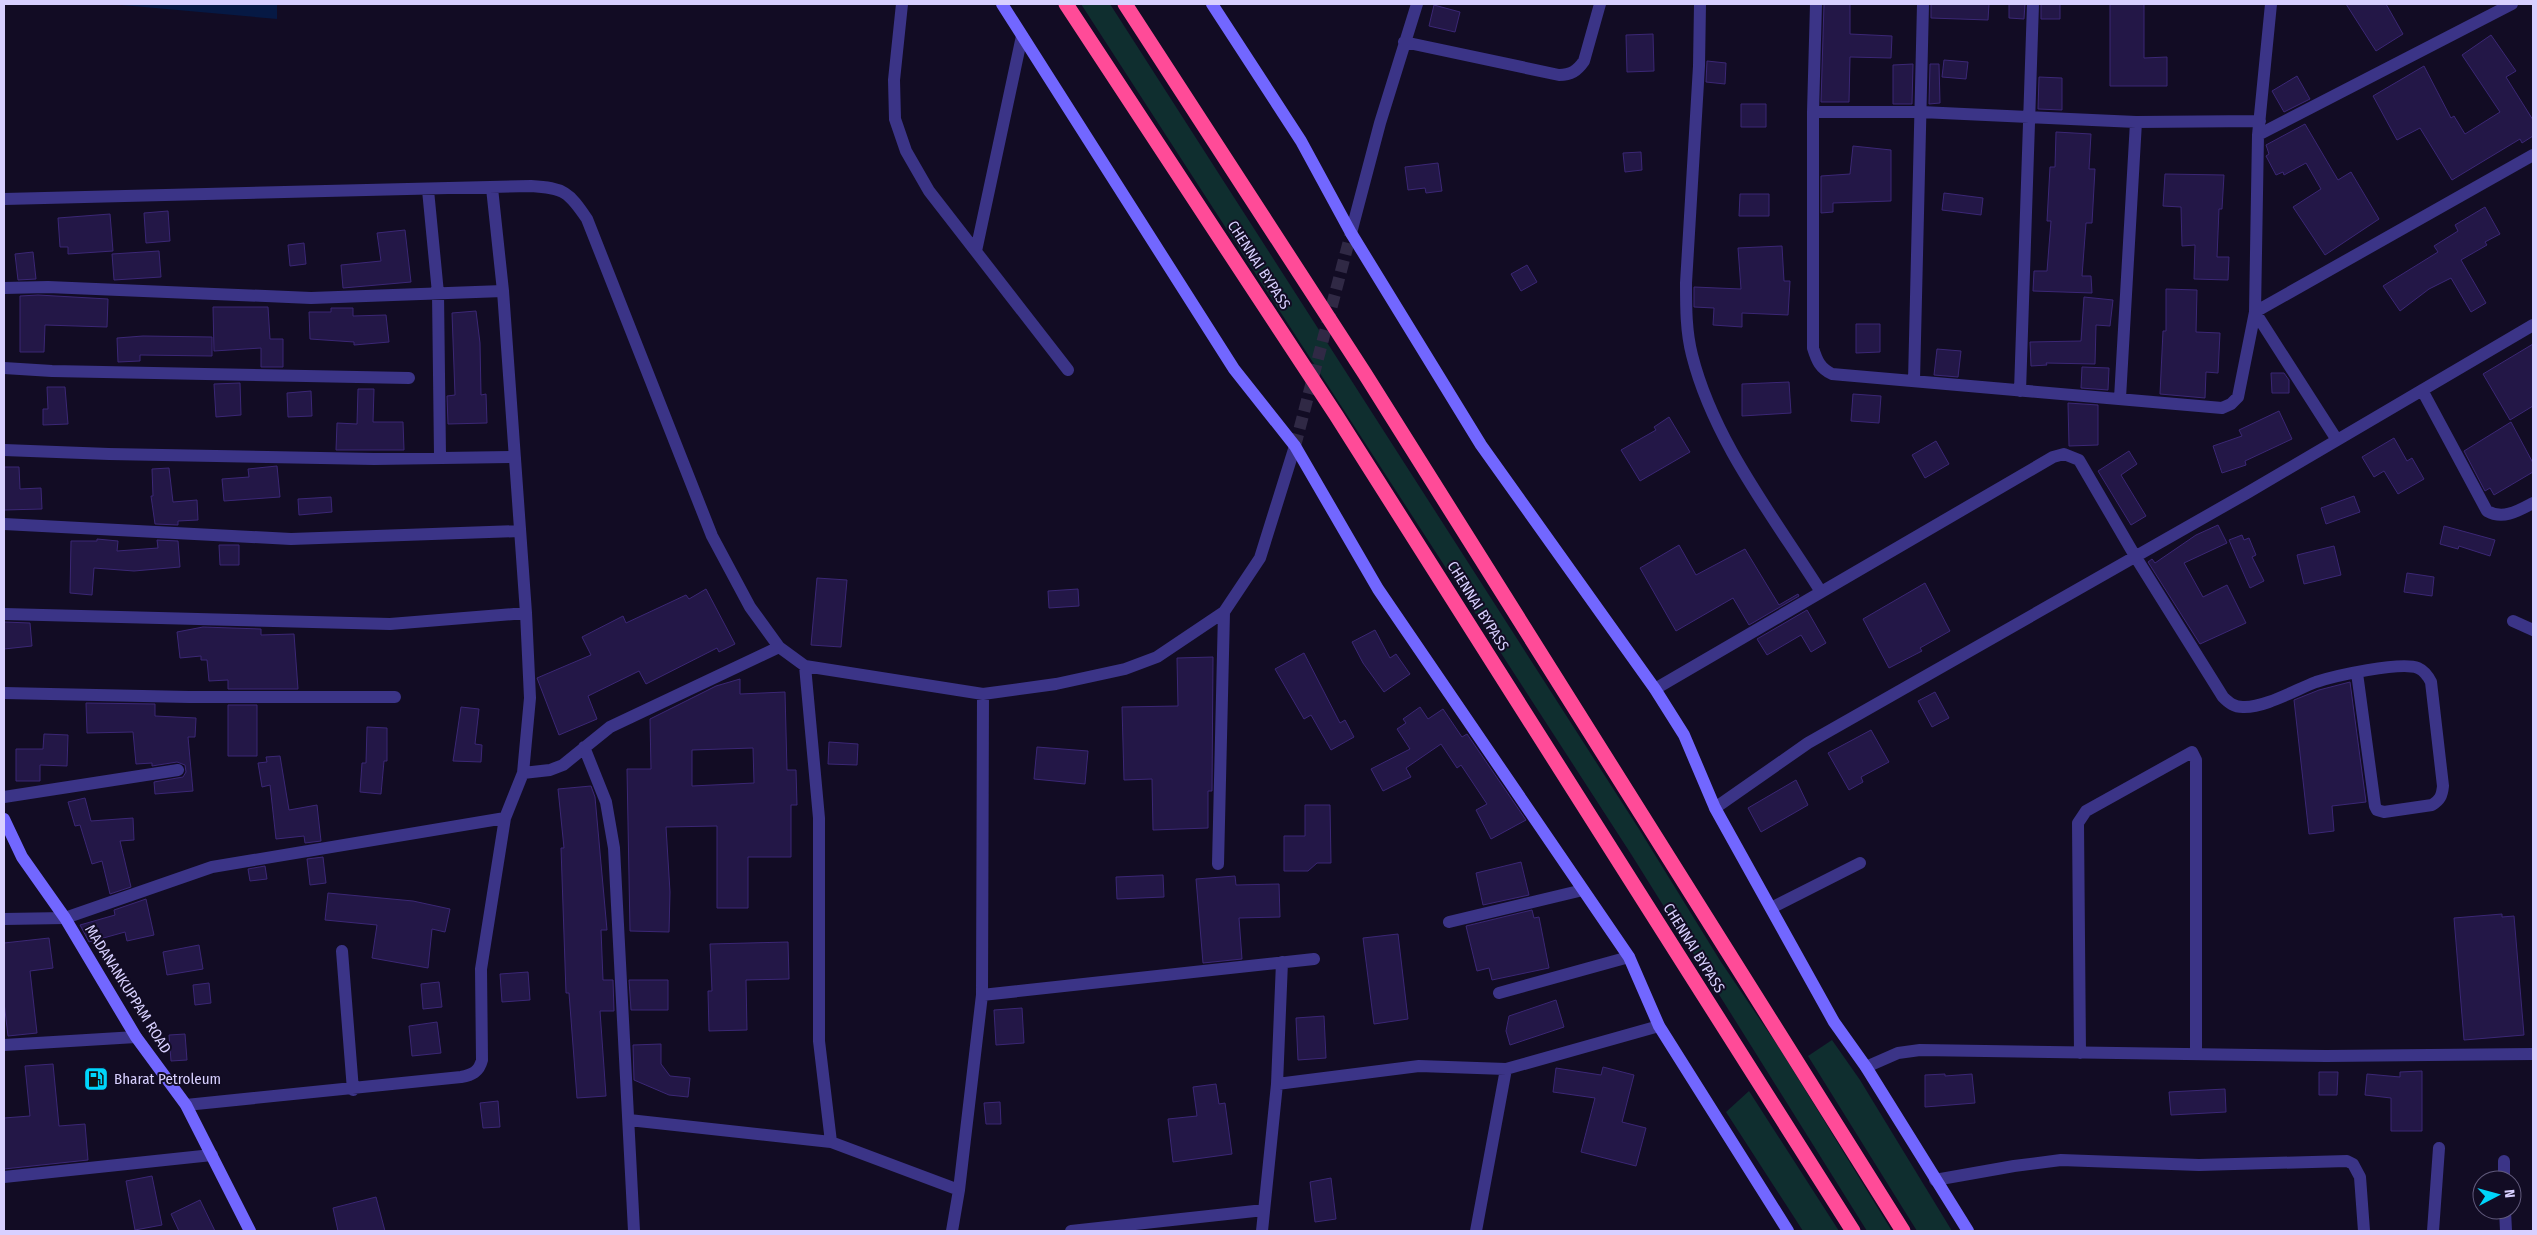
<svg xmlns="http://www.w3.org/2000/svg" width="2537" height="1235" font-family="'Fira Sans Condensed',sans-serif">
  <rect width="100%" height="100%" fill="#120c24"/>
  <path fill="#0f2e2f" d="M 1081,4 L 1110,4 L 1639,829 L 1721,962 L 1780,1049 L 1892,1231 L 1867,1231 L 1631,854 Z
    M 1832,1040 L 1860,1080 L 1952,1231 L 1917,1231 L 1808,1056 Z
    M 1749,1091 L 1839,1231 L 1803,1231 L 1726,1112 Z"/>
  <path fill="#061944" d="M 110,4 L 277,4 L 277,19 Z"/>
  <path fill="#231747" stroke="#3b2775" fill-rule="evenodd" d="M 1824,4 L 1850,4 L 1850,34 L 1892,36 L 1891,58 L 1850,57 L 1849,102 L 1821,102 Z
    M 1931,4 L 1989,4 L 1988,20 L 1931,18 Z
    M 2009,4 L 2025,4 L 2024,19 L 2009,18 Z
    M 2041,4 L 2060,4 L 2060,19 L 2041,19 Z
    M 2110,4 L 2144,4 L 2144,58 L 2167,57 L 2167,86 L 2110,86 Z
    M 2346,4 L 2386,4 L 2403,34 L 2376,51 Z
    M 1434,5 L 1460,12 L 1455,32 L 1429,26 Z
    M 1653,34 L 1654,71 L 1627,72 L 1626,35 Z
    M 2491,35 L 2516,71 L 2506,77 L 2533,120 L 2533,136 L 2522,143 L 2520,139 L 2452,180 L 2420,128 L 2397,140 L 2373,96 L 2424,66 L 2451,118 L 2454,116 L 2465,134 L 2500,112 L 2462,55 Z
    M 1944,60 L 1968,62 L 1966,79 L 1942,77 Z
    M 1707,61 L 1726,63 L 1725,84 L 1706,82 Z
    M 1913,64 L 1912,104 L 1893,104 L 1893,65 Z
    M 1930,64 L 1939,64 L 1940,103 L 1929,104 Z
    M 2297,76 L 2310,99 L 2284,112 L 2272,91 Z
    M 2039,77 L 2062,78 L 2062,110 L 2038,109 Z
    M 1741,104 L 1766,104 L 1766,127 L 1741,127 Z
    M 2305,124 L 2338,180 L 2351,172 L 2379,219 L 2325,255 L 2293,207 L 2321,189 L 2306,163 L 2284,175 L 2283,172 L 2276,175 L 2266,156 L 2269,154 L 2266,145 Z
    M 2056,132 L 2091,134 L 2089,169 L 2095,169 L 2092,223 L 2086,223 L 2082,276 L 2091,276 L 2092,293 L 2033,291 L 2034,271 L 2047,271 L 2051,221 L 2047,221 L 2050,167 L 2055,167 Z
    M 1853,146 L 1891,150 L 1891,201 L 1833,203 L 1833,212 L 1821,213 L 1821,176 L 1850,174 Z
    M 1641,152 L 1642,170 L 1625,172 L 1623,153 Z
    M 1438,163 L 1442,191 L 1426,193 L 1425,188 L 1408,190 L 1405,167 Z
    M 2165,174 L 2224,175 L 2222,209 L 2219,209 L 2217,257 L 2229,257 L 2228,280 L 2194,279 L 2195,245 L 2182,246 L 2181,207 L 2163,206 Z
    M 1944,193 L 1983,198 L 1981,215 L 1942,210 Z
    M 1740,194 L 1769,194 L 1769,216 L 1739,216 Z
    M 2485,207 L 2500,234 L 2485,242 L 2487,245 L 2461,260 L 2486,303 L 2471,312 L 2451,278 L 2429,289 L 2400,311 L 2383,286 L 2438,252 L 2434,246 L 2458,231 L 2455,225 Z
    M 168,211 L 170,241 L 146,243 L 144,213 Z
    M 110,214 L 113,251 L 68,254 L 68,247 L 60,247 L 58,218 Z
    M 405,230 L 411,282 L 343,288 L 341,265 L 381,261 L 377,233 Z
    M 304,243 L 306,264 L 290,266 L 288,245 Z
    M 1782,246 L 1784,281 L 1790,281 L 1788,315 L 1742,313 L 1742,327 L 1713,325 L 1714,308 L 1694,307 L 1694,287 L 1741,289 L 1738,248 Z
    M 159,251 L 161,277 L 114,280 L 112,254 Z
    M 33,252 L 36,279 L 18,280 L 15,254 Z
    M 1527,265 L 1537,282 L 1521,291 L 1511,274 Z
    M 2166,289 L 2197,290 L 2196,332 L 2220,333 L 2218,373 L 2206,372 L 2205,398 L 2160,394 L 2163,331 L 2166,331 Z
    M 38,295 L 108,299 L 107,327 L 45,325 L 44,352 L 20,352 L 20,296 Z
    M 2084,297 L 2113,300 L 2110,326 L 2096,325 L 2095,364 L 2046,363 L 2047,365 L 2031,366 L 2030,342 L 2081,341 Z
    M 213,307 L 268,307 L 270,339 L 283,339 L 283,367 L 261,367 L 261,348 L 214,351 Z
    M 331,308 L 353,308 L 353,316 L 386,315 L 389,342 L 354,345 L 354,342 L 310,339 L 309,312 L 331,312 Z
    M 476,311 L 480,343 L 481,395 L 486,394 L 487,423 L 448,424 L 447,396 L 455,395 L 452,313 Z
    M 1856,324 L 1880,324 L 1880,352 L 1856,353 Z
    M 143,336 L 212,337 L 212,356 L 140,355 L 140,361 L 118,362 L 117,338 Z
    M 2533,344 L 2533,406 L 2510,420 L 2483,374 Z
    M 1937,349 L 1961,351 L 1958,377 L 1934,375 Z
    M 2082,367 L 2109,368 L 2108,390 L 2081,388 Z
    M 2271,373 L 2284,373 L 2289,380 L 2289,393 L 2272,393 Z
    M 1789,382 L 1791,413 L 1742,416 L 1742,384 Z
    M 240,383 L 241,415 L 216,417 L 214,384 Z
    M 47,387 L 65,387 L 68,424 L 43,425 L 43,409 L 48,409 Z
    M 358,389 L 374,389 L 373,422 L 403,422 L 404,450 L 336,450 L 337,423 L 357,424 Z
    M 311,391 L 312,416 L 288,417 L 287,393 Z
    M 1853,394 L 1881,396 L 1879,423 L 1851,421 Z
    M 2068,403 L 2098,405 L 2098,445 L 2069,446 Z
    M 2279,411 L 2292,439 L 2245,461 L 2246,465 L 2222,473 L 2213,446 L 2242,436 L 2239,430 Z
    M 1669,417 L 1690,452 L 1640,481 L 1621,450 L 1656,430 L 1654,427 Z
    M 2511,422 L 2533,463 L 2533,472 L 2494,495 L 2490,488 L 2485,491 L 2464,451 Z
    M 2394,438 L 2407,461 L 2412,458 L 2424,479 L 2398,494 L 2384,471 L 2374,477 L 2362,457 Z
    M 1936,441 L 1949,464 L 1925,478 L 1912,455 Z
    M 2129,451 L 2137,464 L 2121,475 L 2146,516 L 2131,525 L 2098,471 Z
    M 277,466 L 280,497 L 224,501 L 222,479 L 249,477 L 248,469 Z
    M 4,467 L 19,467 L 20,489 L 41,488 L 42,509 L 4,510 Z
    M 169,468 L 173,502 L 197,500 L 198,520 L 178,521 L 178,525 L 155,524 L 151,496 L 153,496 L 152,469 Z
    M 2354,496 L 2360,512 L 2326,524 L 2321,508 Z
    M 331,497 L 332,512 L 299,515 L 298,499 Z
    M 2218,525 L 2227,543 L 2184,563 L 2203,597 L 2227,585 L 2246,623 L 2200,644 L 2148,562 L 2152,559 L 2155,563 L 2196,535 Z
    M 2444,526 L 2495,540 L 2490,556 L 2459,546 L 2458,549 L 2440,544 Z
    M 2242,535 L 2244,540 L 2249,538 L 2256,555 L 2252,557 L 2264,581 L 2250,588 L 2229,540 Z
    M 97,539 L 118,541 L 117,551 L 158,548 L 157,540 L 178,541 L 180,567 L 134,571 L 94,568 L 92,595 L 70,593 L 71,541 L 97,541 Z
    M 219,545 L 239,545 L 239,565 L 220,565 Z
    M 1679,545 L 1696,575 L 1745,549 L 1779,605 L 1798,594 L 1799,596 L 1749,625 L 1733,598 L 1676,631 L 1640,568 Z
    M 2334,546 L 2341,575 L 2304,584 L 2297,555 Z
    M 2407,573 L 2434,577 L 2432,596 L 2404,592 Z
    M 817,578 L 847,580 L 841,647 L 811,645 Z
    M 1925,583 L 1950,631 L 1920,648 L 1922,651 L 1889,668 L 1863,619 Z
    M 706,589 L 735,644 L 719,652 L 717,648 L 646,684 L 639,671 L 588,696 L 597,719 L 559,735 L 537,678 L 591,655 L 582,637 L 623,616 L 626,623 L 686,595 L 689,599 Z
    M 1078,589 L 1079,606 L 1049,608 L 1048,591 Z
    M 1807,610 L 1826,643 L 1811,652 L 1801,635 L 1767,655 L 1757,639 Z
    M 4,622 L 30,623 L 32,646 L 4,649 Z
    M 203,627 L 261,629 L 261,635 L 294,634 L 298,689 L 228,689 L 228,680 L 209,681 L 207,660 L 201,660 L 201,656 L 180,658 L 177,632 Z
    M 1375,630 L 1390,658 L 1396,654 L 1410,674 L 1384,692 L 1363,663 L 1352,642 Z
    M 1304,653 L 1340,723 L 1345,720 L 1354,737 L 1331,750 L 1311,715 L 1304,719 L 1275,669 Z
    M 1213,657 L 1212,791 L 1208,791 L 1208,828 L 1153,830 L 1152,779 L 1124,780 L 1122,707 L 1178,706 L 1177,658 Z
    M 740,679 L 740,694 L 785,692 L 787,770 L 796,770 L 797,805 L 791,805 L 791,857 L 748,857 L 748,908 L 717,908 L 717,826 L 666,827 L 670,892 L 669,932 L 630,931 L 627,769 L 651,769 L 650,719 L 716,686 ZM 753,748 L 754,783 L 692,786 L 692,750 Z
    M 2350,682 L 2366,802 L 2332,806 L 2334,831 L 2309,834 L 2294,700 L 2319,690 Z
    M 1935,692 L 1949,718 L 1932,727 L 1918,701 Z
    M 86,703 L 155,704 L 155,716 L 196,718 L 195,737 L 188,737 L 193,791 L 155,794 L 154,782 L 183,777 L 186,772 L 185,765 L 177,762 L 152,766 L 152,763 L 136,764 L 133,732 L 87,733 Z
    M 228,705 L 257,705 L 257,756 L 228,756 Z
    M 461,707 L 479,709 L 475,744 L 482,745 L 481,762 L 453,761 Z
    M 1420,707 L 1428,719 L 1443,709 L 1462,737 L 1467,734 L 1526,820 L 1491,839 L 1476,810 L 1487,804 L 1461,765 L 1457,768 L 1441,744 L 1406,768 L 1411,777 L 1383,791 L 1371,769 L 1410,749 L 1397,729 L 1406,723 L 1403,719 Z
    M 367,727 L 387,728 L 387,761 L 384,761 L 381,794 L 360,792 L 362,763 L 366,763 Z
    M 1871,730 L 1889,762 L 1861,777 L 1863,782 L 1849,790 L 1828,753 Z
    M 44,734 L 68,735 L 67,766 L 40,765 L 40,781 L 16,781 L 16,749 L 43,749 Z
    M 829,742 L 858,744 L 857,765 L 828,764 Z
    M 1037,747 L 1088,751 L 1085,784 L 1034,779 Z
    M 280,756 L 289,810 L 317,805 L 321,841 L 305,843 L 304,836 L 276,839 L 270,785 L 262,787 L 258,763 L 267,762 L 266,757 Z
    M 1796,780 L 1808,805 L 1761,832 L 1748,808 Z
    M 591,786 L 595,797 L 607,930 L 601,930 L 603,980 L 613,980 L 614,1011 L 600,1011 L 606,1096 L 577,1098 L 569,993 L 566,993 L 561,848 L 564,848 L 558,789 Z
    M 85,798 L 91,821 L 133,818 L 134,840 L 120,841 L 131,887 L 110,894 L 102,861 L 92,864 L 80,825 L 75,826 L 68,802 Z
    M 1305,805 L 1330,805 L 1331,863 L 1317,863 L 1308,871 L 1284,871 L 1284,836 L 1305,836 Z
    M 323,857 L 326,883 L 310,885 L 307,859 Z
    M 1521,862 L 1529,895 L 1483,905 L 1476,873 Z
    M 265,866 L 267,879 L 250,881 L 248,869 Z
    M 1163,875 L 1164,897 L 1117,899 L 1116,877 Z
    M 1235,876 L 1236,885 L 1279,884 L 1280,917 L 1239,918 L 1242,959 L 1203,963 L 1196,879 Z
    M 328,893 L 413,901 L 450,909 L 445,932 L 432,929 L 428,968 L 372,958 L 377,925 L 325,920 Z
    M 146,899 L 154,935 L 127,941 L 125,932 L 89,942 L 80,925 L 115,915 L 114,910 Z
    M 1532,910 L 1534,918 L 1539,917 L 1549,968 L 1492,980 L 1489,968 L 1477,971 L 1466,926 Z
    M 2502,914 L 2502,917 L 2514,916 L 2524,1035 L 2464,1040 L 2454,918 Z
    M 1398,934 L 1408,1019 L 1374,1024 L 1363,938 Z
    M 49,938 L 53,968 L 30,971 L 37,1033 L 8,1036 L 4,1002 L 4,943 Z
    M 788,942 L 789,979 L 746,980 L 747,1030 L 709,1031 L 708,991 L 712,991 L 710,944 Z
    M 199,945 L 203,969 L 167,975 L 163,952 Z
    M 528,972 L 530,1000 L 502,1002 L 500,974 Z
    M 629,980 L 668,980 L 668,1010 L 631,1010 Z
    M 439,982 L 442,1007 L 423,1009 L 421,984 Z
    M 209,983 L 211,1003 L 195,1005 L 193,985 Z
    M 1556,1000 L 1564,1027 L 1510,1045 L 1506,1031 L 1509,1016 Z
    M 1022,1008 L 1024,1043 L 996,1045 L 994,1010 Z
    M 1324,1016 L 1326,1058 L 1298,1060 L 1296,1018 Z
    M 437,1022 L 441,1053 L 412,1056 L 409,1026 Z
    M 185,1034 L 187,1060 L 171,1061 L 169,1035 Z
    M 661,1044 L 661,1064 L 670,1076 L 690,1078 L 688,1097 L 669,1095 L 634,1080 L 633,1045 Z
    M 53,1064 L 59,1126 L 85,1124 L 88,1160 L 4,1169 L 4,1118 L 30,1116 L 25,1066 Z
    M 1603,1067 L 1634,1075 L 1622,1122 L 1646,1128 L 1636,1166 L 1581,1152 L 1595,1098 L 1553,1092 L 1556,1068 L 1601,1075 Z
    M 2422,1071 L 2422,1131 L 2391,1131 L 2391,1098 L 2365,1095 L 2367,1074 L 2400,1077 L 2400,1072 Z
    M 2319,1072 L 2338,1072 L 2337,1095 L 2319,1095 Z
    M 1945,1074 L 1945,1076 L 1972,1074 L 1975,1103 L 1925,1107 L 1925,1075 Z
    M 1216,1084 L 1219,1104 L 1225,1103 L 1232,1154 L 1173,1162 L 1168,1119 L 1197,1116 L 1193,1087 Z
    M 2225,1089 L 2226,1112 L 2171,1115 L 2169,1092 Z
    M 498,1101 L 500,1127 L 483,1128 L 480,1103 Z
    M 1000,1102 L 1001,1124 L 986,1124 L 984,1103 Z
    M 152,1176 L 162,1225 L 135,1230 L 126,1181 Z
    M 1331,1178 L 1336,1219 L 1315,1222 L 1310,1182 Z
    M 376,1197 L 385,1231 L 338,1231 L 333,1208 Z
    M 200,1200 L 215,1231 L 179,1231 L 171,1214 Z"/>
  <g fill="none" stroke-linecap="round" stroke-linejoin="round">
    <path stroke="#302945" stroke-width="12" stroke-dasharray="12 6" stroke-linecap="butt" d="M 1295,446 L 1351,233"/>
    <path stroke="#3b3487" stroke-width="12" d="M 902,4 L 894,80 L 895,119 L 906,151 L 929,191 L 1068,370
      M 1700,4 L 1699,66 L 1686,283 C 1686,307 1686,332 1692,355 C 1714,442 1774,517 1821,592
      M 1816,4 L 1813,112 L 1813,348 C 1817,361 1820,368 1832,374 L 2222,408 L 2231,404 L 2238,397 L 2255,312 L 2533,155
      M 2271,4 L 2258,135 L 2255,312 L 2337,440
      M 1404,42 L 1559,75 C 1571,75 1577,71 1584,61 L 1600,4
      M 1813,112 L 1921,112 L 2136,122 L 2260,121
      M 2258,135 L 2512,4
      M 492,188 L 503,291 L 526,613
      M 428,190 L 438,293 L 440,456
      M 4,199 L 531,186 C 564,188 569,192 587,219 L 712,536 L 750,607 L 779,647 L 805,666 L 983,694 L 1056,684 L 1125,669 L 1157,657 L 1224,612 L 1260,558 L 1295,446
      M 1351,233 L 1380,123 L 1417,4
      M 976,251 L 1022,36
      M 4,288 L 48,287 L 311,298 L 503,291
      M 4,368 L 52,371 L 409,378
      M 1914,381 L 1923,4
      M 2422,390 L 2487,511 C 2503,520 2518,511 2533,503
      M 2020,391 L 2033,4
      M 2120,398 L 2136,122
      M 4,450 L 109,454 L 374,459 L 515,457
      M 4,524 L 291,539 L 520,531
      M 4,614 L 390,624 L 526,613 L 530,698 L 523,773 L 505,818 L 212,867 L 65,918 L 4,919
      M 2513,621 L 2533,630
      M 805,666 L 819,818 L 819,1041 L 831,1142
      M 1655,689 L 2053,457 L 2064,454 L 2079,460 L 2135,556 L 2223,697 C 2229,703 2234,707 2243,707 C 2264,708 2295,690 2316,682 C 2334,676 2401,661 2418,668 C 2425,671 2428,676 2431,682 L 2443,786 C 2442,796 2440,800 2432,805 L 2384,812 L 2377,810 L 2375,806 L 2357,673
      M 4,693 L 189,697 L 395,697
      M 584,747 L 606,802 L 614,848 L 634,1231
      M 523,773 L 550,770 L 563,765 L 610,727 L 779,647
      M 4,797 L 178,770
      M 1715,808 L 1808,743 L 2247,493 L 2533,325
      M 1218,864 L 1224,612
      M 1771,908 L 1860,863
      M 1449,922 L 1583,890
      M 342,951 L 353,1090
      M 1499,993 L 1629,957
      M 982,995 L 1314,959
      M 4,1045 L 136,1037
      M 2080,1053 L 2078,823 L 2086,811 L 2192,752 L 2196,760 L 2196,1054
      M 1866,1067 L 1898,1053 L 1920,1050 L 2326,1056 L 2533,1054
      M 1277,1084 L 1419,1066 L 1506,1069 L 1659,1026
      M 186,1105 L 461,1077 C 472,1075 479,1072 482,1060 L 481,969 L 505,818
      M 629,1120 L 831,1142 L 959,1190
      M 2504,1161 L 2504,1180
      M 4,1177 L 212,1155
      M 1935,1180 L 2014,1166 L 2061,1160 L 2199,1165 L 2347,1161 L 2353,1164 L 2360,1177 L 2364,1231
      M 2505,1210 L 2506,1231
      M 952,1231 L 959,1190 L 982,995 L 983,694
      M 1071,1231 L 1264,1210
      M 1262,1231 L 1277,1084 L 1282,962
      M 1476,1231 L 1506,1069
      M 2433,1231 L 2439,1148"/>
    <path stroke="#7267ff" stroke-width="12" d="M 1002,4 L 1234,369 L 1295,446 L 1378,589 L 1629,957 L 1659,1026 L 1788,1231
      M 1212,4 L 1301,141 L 1351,233 L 1481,445 L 1655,689 L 1684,735 L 1715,808 L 1834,1022 L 1866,1067 L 1968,1231
      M 4,819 L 22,857 L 65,918 L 136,1037 L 186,1105 L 250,1231"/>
    <path stroke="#ff4b98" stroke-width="15" d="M 1066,4 L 1336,415 L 1853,1231
      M 1125,4 L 1365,374 L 1903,1231"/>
  </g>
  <defs>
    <symbol id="fuel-square" viewBox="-11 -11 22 22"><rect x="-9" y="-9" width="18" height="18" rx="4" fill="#00d5fb" stroke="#120c24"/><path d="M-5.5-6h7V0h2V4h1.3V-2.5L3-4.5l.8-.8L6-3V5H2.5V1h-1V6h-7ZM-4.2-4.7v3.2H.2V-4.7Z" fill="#111"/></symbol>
  </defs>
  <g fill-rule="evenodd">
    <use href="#fuel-square" x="82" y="1065" width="28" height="28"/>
  </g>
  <g text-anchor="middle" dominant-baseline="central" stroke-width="4" stroke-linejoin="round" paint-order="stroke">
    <g font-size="15" fill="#d8d0ff" stroke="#120c24">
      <text transform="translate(1259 265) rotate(57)">CHENNAI BYPASS</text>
      <text transform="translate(1478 606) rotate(58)">CHENNAI BYPASS</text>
      <text transform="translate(1694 948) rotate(58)">CHENNAI BYPASS</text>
      <text transform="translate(128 989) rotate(58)">MADANANKUPPAM ROAD</text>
    </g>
    <g font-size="15" fill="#d8d0ff" stroke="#120c24" text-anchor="start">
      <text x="114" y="1079">Bharat Petroleum</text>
    </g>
  </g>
  <rect width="2537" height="1235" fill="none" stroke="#d8d0ff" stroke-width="10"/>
  <g transform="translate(2497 1195) rotate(84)"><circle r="24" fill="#120c24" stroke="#615a7c"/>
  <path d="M0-4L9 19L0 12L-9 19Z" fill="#00d5fb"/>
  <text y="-8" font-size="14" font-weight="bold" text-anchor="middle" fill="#d8d0ff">N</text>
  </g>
</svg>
